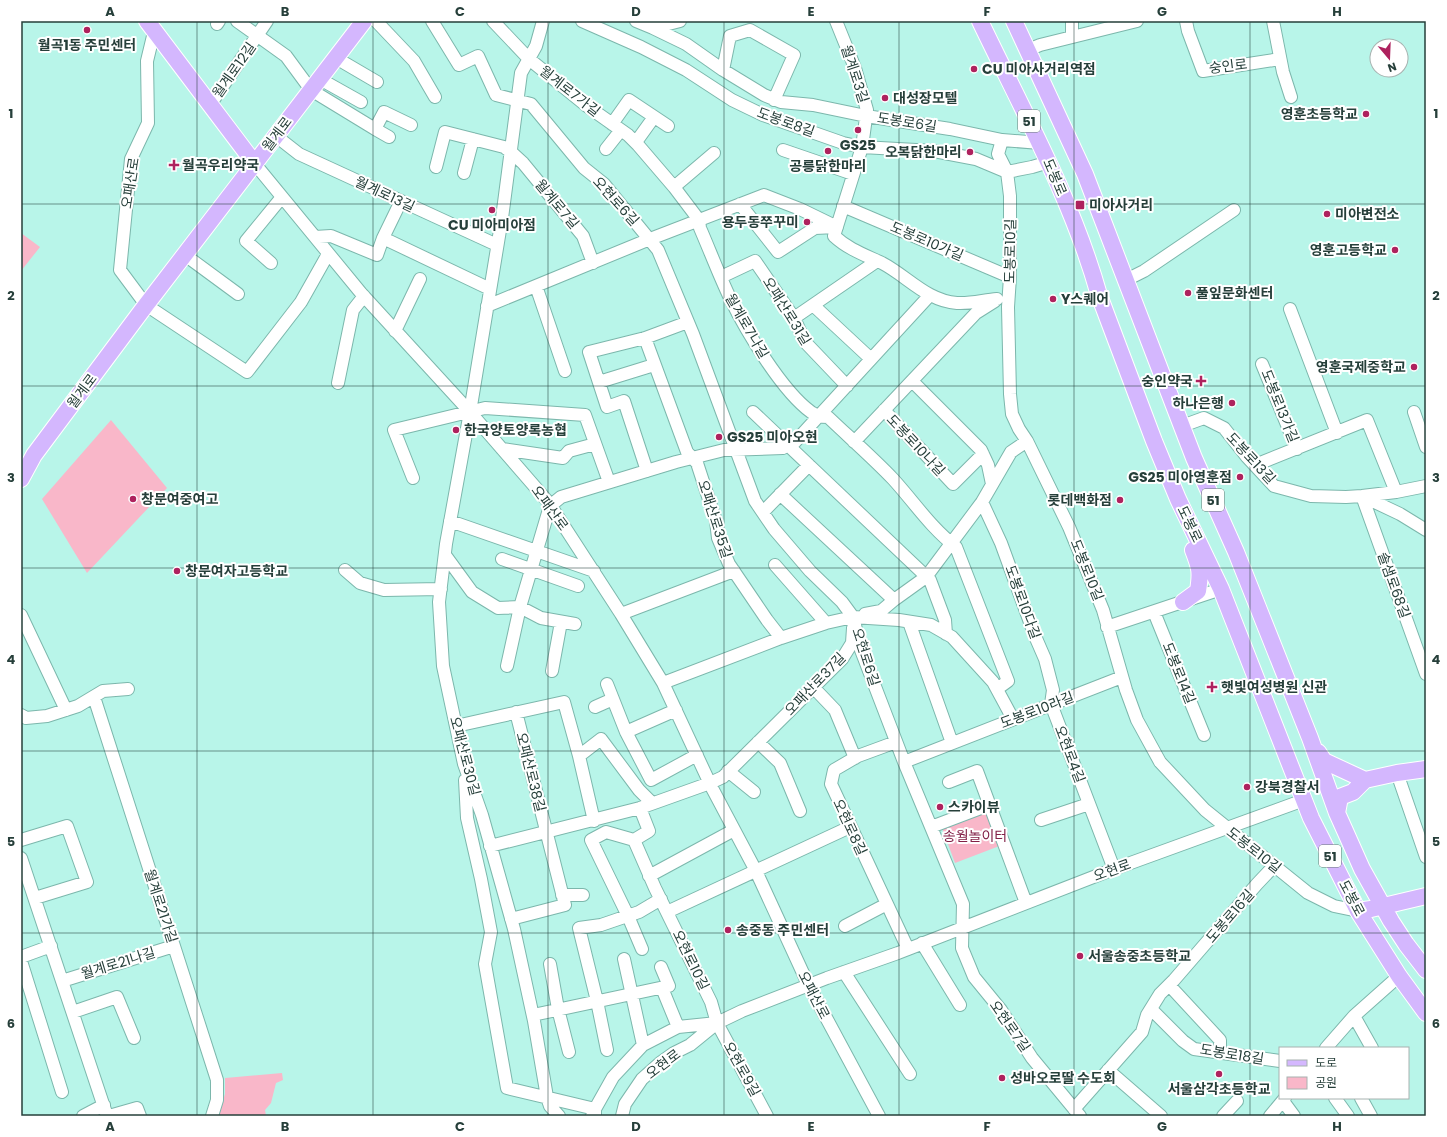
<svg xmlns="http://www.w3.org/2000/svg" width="1447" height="1137" font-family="Poppins,'Noto Sans KR',sans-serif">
  <rect width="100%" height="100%" fill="#b8f5e9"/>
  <path fill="#f9b7c9" d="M 21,233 L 40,247 L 21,271 Z
    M 111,420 L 167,488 L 87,573 L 42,499 Z
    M 991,810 L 1002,845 L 955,863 L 942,828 Z
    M 282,1073 L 283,1080 L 276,1083 L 271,1103 L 265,1110 L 266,1116 L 218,1116 L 225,1094 L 225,1078 Z"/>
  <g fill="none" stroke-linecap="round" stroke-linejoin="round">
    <defs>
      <path id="minor" d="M 237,21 L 286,56 L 311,90 L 375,129 L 384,112 L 411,125
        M 376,21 L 414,61 L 435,97
        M 432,21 L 459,65 L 478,56 L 496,95 L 531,104 L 584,168 L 604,184 L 658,250 L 693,334 L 755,501 L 774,529 L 810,571 L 842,602 L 853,617 L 861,650 L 904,762 L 963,904 L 962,948 L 974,977 L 1001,1010 L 1032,1058 L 1080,1116
        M 493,21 L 529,59 L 587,106 L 628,135 L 638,145 L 674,187 L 699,220 L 700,228 C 710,251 719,275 730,298 C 746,331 782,391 811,412 C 816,416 822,417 828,417 C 850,438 873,458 893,479 C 914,502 931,528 956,547 L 1008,681 L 997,689
        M 543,21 L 536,46 L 521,73 L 502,218 L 470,412 L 446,544 L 439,602 L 443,666 L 464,764 L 482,815 L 514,929 L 534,1021 L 547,1097 L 550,1106 L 559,1116
        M 582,21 L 641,47 L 686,70 L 732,100 L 763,115 L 843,143 L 862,147 L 934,151 L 976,159 L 1007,172
        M 636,21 L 653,28 L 686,44 L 723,70 L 764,95 L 781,102 L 813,105 L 866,116 L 950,129 L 1002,140 L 1040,143
        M 836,21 L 855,68 L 867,110 L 862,147 L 834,236 C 848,249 865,255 882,263 C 907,276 927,301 957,303 C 970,304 984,300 997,299
        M 1072,21 L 1072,37
        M 1186,21 L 1188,31 L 1203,71 L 1280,59
        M 1273,21 L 1283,72 L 1291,97
        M 217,24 L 219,21
        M 653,28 L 680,21
        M 154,32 L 147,61 L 148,123 L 131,159 L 120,270 L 146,305 L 247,372 L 301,302 L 328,254
        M 1028,50 L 1040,45 L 1137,21
        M 336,58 L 377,82
        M 723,70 L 730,36 L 750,30 L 794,55 L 774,100
        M 320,79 L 361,102
        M 210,105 L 267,21
        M 612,124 L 629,100 L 668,126
        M 375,129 L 389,137
        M 276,136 L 299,154 L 497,245
        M 1002,140 L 998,154 L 1007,172 L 1010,196 L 1010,277 L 1008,307 L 1010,394 L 1012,414 L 1019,429 L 1027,441 L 1069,527 L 1103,610 L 1126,690 L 1137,720 L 1160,762 L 1205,810 L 1308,893 L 1334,906 L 1358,911
        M 636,142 L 654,117
        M 606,149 L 621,130
        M 783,150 L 853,174
        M 255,164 L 361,293 L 470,412 L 549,503 L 621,614 L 663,683 L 712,788 L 756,871 L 808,984 L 879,1116
        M 436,167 L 445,132 L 504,147 L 511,152 L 523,163 L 583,236 L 593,263
        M 1007,172 L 1032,167 L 1049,162
        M 464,173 L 473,139
        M 674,187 L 714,153
        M 740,204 L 778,252 L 815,228 L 836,227
        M 843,206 L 1010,277
        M 315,237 L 331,236 L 377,255 L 383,238 L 401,201
        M 383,238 L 490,289
        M 185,255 L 238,294
        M 271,263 L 246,241 L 282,197
        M 721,277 L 755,261 L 794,318 L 805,342 L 847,386
        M 1126,280 L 1144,271 L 1234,210
        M 536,286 L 565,371
        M 813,305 L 871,359
        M 487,306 L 650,239 L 764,195 L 800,209 L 837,227
        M 1290,309 L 1337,433
        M 794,318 L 877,261
        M 395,331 L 420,279
        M 645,338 L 687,452 L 697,463 L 716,521 L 718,538 L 729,564 L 767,620 L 781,638
        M 1262,364 L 1297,449
        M 912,381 L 981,450 L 988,465 L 992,484
        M 599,382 L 654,365
        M 338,383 L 353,310 L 364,296
        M 884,410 L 953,484 L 983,454
        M 753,412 L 930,580 L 945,620 L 946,634
        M 1414,412 L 1426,447
        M 1182,426 L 1204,418 L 1224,428 L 1247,457 L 1274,486 L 1311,496 L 1346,497 L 1362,496 L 1396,492 L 1426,486
        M 854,442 L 976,313 L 995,301
        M 502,449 L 563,458 L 569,451 L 595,444
        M 1255,465 L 1367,420 L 1396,492
        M 647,471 L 624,401 L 607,407 L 589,352 L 645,338 L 688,322
        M 413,478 L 394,430 L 485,408 L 585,415 L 609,482
        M 780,494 L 894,600
        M 1362,496 L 1426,674
        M 1362,496 L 1400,514 L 1426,530
        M 982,502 L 1001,543 L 1035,636 L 1045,659 L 1053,690 L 1051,704 L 1114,869
        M 763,512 L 809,465
        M 450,521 L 594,571
        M 445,555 L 472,592 L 498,608 L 520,607 L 541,618 L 575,624
        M 502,559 L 578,586
        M 775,565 L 826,623
        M 345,570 L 360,583 L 384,590 L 441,589
        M 1154,612 L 1204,735
        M 621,614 L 734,571
        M 865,614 L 881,611 L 894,600 L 926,577 L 982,502 L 1011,452 L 1027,441
        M 21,615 L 66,710
        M 909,622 L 952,743
        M 1107,627 L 1221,589
        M 507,666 L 520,607 L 550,506 L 561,497 L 676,462 L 724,450 L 783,448 L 794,443 L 930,295
        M 552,671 L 561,622
        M 663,683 L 781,638 L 826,623 L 853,617 L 899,620 L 931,625 L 952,637 L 993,682 L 1013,719
        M 607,684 L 626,732
        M 813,687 L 835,710 L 855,758
        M 94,697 L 217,1080 L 217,1100 L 212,1116
        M 595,707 L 613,699
        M 676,710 L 626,732 L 651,780 L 697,755
        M 21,715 L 26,718 L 47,716 L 78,706 L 103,691 L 128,689
        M 456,726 L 564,702 L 579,756 L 594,821
        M 758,742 L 780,763 L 800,811
        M 896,742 L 858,756 L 834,770 L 831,784 L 908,949
        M 579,756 L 601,739 L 639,790 L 652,803
        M 904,762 L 1122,677
        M 728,771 L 754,792
        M 1397,773 L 1426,857
        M 465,780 L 467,818 L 481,879 L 491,932 L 485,964 L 507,1088 L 595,1109 L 595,1116
        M 949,782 L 977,771 L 1026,903
        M 640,808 L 649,831 L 634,840 L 655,888 L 711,1002 L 717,1023 L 767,1116
        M 1041,820 L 1089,804
        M 931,827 L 989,805
        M 21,840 L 67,826 L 87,882 L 35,898
        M 634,840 L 606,832 L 591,840 L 628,916 L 642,949
        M 490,846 L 640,808 L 710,783 L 723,777 L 842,659 L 852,643 L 853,628
        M 21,858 L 107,1116
        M 649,876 L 734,830
        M 562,895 L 583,895
        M 667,912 L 850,827
        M 511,919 L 565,905 L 516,712
        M 845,926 L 887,904
        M 922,943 L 960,1005
        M 21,957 L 51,946
        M 624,959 L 643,1045
        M 21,961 L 62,1092
        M 550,964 L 558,1009 L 569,1052
        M 844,972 L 910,1074
        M 62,981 L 174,946
        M 1169,985 L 1220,1040 L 1220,1052
        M 662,988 L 678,1027
        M 1151,1009 L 1183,1041 L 1194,1049 L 1280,1061
        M 73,1012 L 117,997 L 134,1038
        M 533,1015 L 669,986 L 661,967
        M 1354,1016 L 1372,1048
        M 1326,1048 L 1354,1016 L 1399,976
        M 607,1050 L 597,1001 L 579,928 L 601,925 L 639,912 L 661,899
        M 1108,1070 L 1161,1116
        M 1335,1098 L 1348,1116
        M 1361,1098 L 1371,1116
        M 1283,1101 L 1294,1116
        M 1074,1109 L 1142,1032 L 1147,1015 L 1160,994 L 1174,980 L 1257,884 L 1275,865
        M 83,1116 L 104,1105
        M 109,1116 L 137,1108 L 140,1116
        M 592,1116 L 595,1109 L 613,1077 L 643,1045 L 678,1027 L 717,1023
        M 622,1116 L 625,1104 L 642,1079 L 660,1063 L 674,1053 L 690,1045 L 717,1023 L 742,1011 L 827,978 L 898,953 L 1114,869 L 1304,800
        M 1223,1116 L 1237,1101
        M 1270,1116 L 1285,1098"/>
      <path id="major" d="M 147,21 L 255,164
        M 980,21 C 1023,111 1072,199 1099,295 L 1154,441 L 1178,499 L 1221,589 L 1311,818 L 1358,911 L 1399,976 L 1426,1013
        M 1014,21 L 1085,174 L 1194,458 L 1236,552 L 1310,738 L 1337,813 L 1346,833 L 1362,869 L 1391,921 L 1406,944 L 1426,970
        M 21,479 L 34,455 L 146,305 L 364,21
        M 1183,602 L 1198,591 C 1201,572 1200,568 1193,550
        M 1318,752 L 1324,761 L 1365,780
        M 1365,780 L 1397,773 L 1426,769
        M 1337,813 L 1340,797 L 1353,792 L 1365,780
        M 1358,911 L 1371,909 L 1426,896"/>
    </defs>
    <use href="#minor" stroke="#7cb7ac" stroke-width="14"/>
    <use href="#major" stroke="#fff" stroke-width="18"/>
    <use href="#minor" stroke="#fff" stroke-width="12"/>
    <use href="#major" stroke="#d4b7fe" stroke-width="16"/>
  </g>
  <path fill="none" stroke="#263f3a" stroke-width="1" stroke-opacity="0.55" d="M 197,21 L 197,1116M 373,21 L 373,1116M 548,21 L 548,1116M 724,21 L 724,1116M 899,21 L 899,1116M 1074,21 L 1074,1116M 1250,21 L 1250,1116M 21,204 L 1426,204M 21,386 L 1426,386M 21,568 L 1426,568M 21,751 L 1426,751M 21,933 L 1426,933"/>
  <g fill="#ae225e" stroke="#fff" stroke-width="1.5">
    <circle cx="87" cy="30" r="4"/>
    <circle cx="974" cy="69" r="4"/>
    <circle cx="885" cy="98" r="4"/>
    <circle cx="1366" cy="114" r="4"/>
    <circle cx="858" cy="130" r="4"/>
    <circle cx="828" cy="151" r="4"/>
    <circle cx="970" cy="152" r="4"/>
    <path d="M172 159h4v4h4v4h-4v4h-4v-4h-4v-4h4z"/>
    <rect x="1075" y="200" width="10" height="10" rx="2"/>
    <circle cx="492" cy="210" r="4"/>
    <circle cx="1327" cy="214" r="4"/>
    <circle cx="807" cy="222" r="4"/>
    <circle cx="1395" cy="250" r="4"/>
    <circle cx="1188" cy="293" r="4"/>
    <circle cx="1053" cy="299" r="4"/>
    <circle cx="1414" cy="367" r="4"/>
    <path d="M1199 375h4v4h4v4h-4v4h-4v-4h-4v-4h4z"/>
    <circle cx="1232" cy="403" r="4"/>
    <circle cx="456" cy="430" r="4"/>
    <circle cx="719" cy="437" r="4"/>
    <circle cx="1240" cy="477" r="4"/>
    <circle cx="133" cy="499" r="4"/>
    <circle cx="1120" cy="500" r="4"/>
    <circle cx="177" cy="571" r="4"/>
    <path d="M1210 681h4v4h4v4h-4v4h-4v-4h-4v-4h4z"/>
    <circle cx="1247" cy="787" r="4"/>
    <circle cx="940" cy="807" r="4"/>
    <circle cx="728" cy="930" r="4"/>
    <circle cx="1080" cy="956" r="4"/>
    <circle cx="1219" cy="1074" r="4"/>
    <circle cx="1002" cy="1078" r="4"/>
  </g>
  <g text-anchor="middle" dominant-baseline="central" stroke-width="4" stroke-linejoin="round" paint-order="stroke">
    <g fill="#fff" stroke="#677975" stroke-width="1">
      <rect x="1018" y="110" width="22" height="22" rx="3"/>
      <rect x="1202" y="489" width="22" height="22" rx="3"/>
      <rect x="1319" y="845" width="22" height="22" rx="3"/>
    </g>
    <g font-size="13" font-weight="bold" fill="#263f3a">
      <text x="1029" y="121">51</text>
      <text x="1213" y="500">51</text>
      <text x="1330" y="856">51</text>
    </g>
    <g font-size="14" font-weight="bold" fill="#263f3a" stroke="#fff" text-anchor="start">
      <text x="87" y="45" text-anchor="middle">월곡1동 주민센터</text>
      <text x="982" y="69">CU 미아사거리역점</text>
      <text x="893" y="98">대성장모텔</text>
      <text x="1358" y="114" text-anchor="end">영훈초등학교</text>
      <text x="858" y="145" text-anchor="middle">GS25</text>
      <text x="962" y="152" text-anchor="end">오복닭한마리</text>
      <text x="182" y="165">월곡우리약국</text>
      <text x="828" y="166" text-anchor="middle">공릉닭한마리</text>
      <text x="1089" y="205">미아사거리</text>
      <text x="1335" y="214">미아변전소</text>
      <text x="799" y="222" text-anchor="end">용두동쭈꾸미</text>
      <text x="492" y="225" text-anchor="middle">CU 미아미아점</text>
      <text x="1387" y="250" text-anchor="end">영훈고등학교</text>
      <text x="1196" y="293">풀잎문화센터</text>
      <text x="1061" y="299">Y스퀘어</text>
      <text x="1406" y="367" text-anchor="end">영훈국제중학교</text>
      <text x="1193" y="381" text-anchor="end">숭인약국</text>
      <text x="1224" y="403" text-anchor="end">하나은행</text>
      <text x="464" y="430">한국양토양록농협</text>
      <text x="727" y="437">GS25 미아오현</text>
      <text x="1232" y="477" text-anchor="end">GS25 미아영훈점</text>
      <text x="141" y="499">창문여중여고</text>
      <text x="1112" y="500" text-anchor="end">롯데백화점</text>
      <text x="185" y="571">창문여자고등학교</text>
      <text x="1221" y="687">햇빛여성병원 신관</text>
      <text x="1255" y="787">강북경찰서</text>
      <text x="948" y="807">스카이뷰</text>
      <text x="736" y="930">송중동 주민센터</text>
      <text x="1088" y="956">서울송중초등학교</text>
      <text x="1010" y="1078">성바오로딸 수도회</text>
      <text x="1219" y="1089" text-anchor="middle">서울삼각초등학교</text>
    </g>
    <g font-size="14" fill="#263f3a" stroke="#fff">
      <text transform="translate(1228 66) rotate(-7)">숭인로</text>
      <text transform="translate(234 70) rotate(-55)">월계로12길</text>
      <text transform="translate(855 74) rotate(72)">월계로3길</text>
      <text transform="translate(570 91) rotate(38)">월계로7가길</text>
      <text transform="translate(786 122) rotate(20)">도봉로8길</text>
      <text transform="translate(907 122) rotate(9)">도봉로6길</text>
      <text transform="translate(277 134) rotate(-53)">월계로</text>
      <text transform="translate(1055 177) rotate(67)">도봉로</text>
      <text transform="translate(130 183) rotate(-81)">오패산로</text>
      <text transform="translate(385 194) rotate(25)">월계로13길</text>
      <text transform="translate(616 201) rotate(48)">오현로6길</text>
      <text transform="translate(557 204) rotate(50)">월계로7길</text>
      <text transform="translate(927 241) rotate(23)">도봉로10가길</text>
      <text transform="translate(1010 251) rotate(-89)">도봉로10길</text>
      <text transform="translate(787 311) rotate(58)">오패산로31길</text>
      <text transform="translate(747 326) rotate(60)">월계로7나길</text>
      <text transform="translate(82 391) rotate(-53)">월계로</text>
      <text transform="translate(1280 406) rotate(68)">도봉로13가길</text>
      <text transform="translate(916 445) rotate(47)">도봉로10나길</text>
      <text transform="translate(1251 458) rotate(47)">도봉로13길</text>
      <text transform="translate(550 508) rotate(54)">오패산로</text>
      <text transform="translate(715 519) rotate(72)">오패산로35길</text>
      <text transform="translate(1190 524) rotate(64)">도봉로</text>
      <text transform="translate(1087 570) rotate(68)">도봉로10길</text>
      <text transform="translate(1394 585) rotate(70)">솔샘로68길</text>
      <text transform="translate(1023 602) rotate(70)">도봉로10다길</text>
      <text transform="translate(866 657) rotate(72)">오현로6길</text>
      <text transform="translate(1179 673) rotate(68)">도봉로14길</text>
      <text transform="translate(815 684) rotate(-46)">오패산로37길</text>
      <text transform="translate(1037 710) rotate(-21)">도봉로10라길</text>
      <text transform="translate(1070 754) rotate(69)">오현로4길</text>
      <text transform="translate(465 756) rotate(75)">오패산로30길</text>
      <text transform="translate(531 772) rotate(76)">오패산로38길</text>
      <text transform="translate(850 827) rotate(65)">오현로8길</text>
      <text transform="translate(1254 850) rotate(38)">도봉로10길</text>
      <text transform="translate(1112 870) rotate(-20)">오현로</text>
      <text transform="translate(1352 898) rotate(62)">도봉로</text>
      <text transform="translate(161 906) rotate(72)">월계로21가길</text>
      <text transform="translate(1230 916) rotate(-49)">도봉로16길</text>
      <text transform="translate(691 960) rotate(64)">오현로10길</text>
      <text transform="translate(118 963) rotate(-17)">월계로21나길</text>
      <text transform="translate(814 995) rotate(63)">오패산로</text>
      <text transform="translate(1010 1026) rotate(55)">오현로7길</text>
      <text transform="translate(1232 1054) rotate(9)">도봉로18길</text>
      <text transform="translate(663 1064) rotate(-37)">오현로</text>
      <text transform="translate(742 1069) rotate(61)">오현로9길</text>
    </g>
    <g font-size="14" fill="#822047" stroke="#fff">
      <text x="975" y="836">송월놀이터</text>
    </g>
  </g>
  <rect width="1447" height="1137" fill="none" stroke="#ffffff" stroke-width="44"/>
  <rect x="1279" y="1047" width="130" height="52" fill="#ffffff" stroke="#a8b2b0"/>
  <rect x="1287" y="1060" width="20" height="6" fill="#d4b7fe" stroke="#a8b2b0"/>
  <text x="1315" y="1067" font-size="12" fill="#263f3a">도로</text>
  <rect x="1287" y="1077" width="20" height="12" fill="#f9b7c9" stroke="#a8b2b0"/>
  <text x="1315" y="1087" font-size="12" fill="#263f3a">공원</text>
  <g transform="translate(1389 58) rotate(161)"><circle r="19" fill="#ffffff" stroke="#a8b2b0"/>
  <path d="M0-3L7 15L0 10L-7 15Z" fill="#ae225e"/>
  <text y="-6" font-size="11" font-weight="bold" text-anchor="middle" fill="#263f3a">N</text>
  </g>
  <rect x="22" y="22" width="1403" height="1093" fill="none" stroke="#263f3a" stroke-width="1.5"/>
  <g font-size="13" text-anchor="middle" font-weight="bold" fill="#263f3a">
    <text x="110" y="16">A</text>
    <text x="285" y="16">B</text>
    <text x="460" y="16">C</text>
    <text x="636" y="16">D</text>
    <text x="811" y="16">E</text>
    <text x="987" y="16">F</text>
    <text x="1162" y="16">G</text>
    <text x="1337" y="16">H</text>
    <text x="11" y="118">1</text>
    <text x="1436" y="118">1</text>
    <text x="11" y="300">2</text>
    <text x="1436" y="300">2</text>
    <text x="11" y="482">3</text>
    <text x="1436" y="482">3</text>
    <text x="11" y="664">4</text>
    <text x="1436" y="664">4</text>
    <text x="11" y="846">5</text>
    <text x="1436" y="846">5</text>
    <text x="11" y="1028">6</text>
    <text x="1436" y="1028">6</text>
    <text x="110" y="1131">A</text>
    <text x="285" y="1131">B</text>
    <text x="460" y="1131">C</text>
    <text x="636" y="1131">D</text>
    <text x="811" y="1131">E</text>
    <text x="987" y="1131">F</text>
    <text x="1162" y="1131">G</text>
    <text x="1337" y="1131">H</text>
  </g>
</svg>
